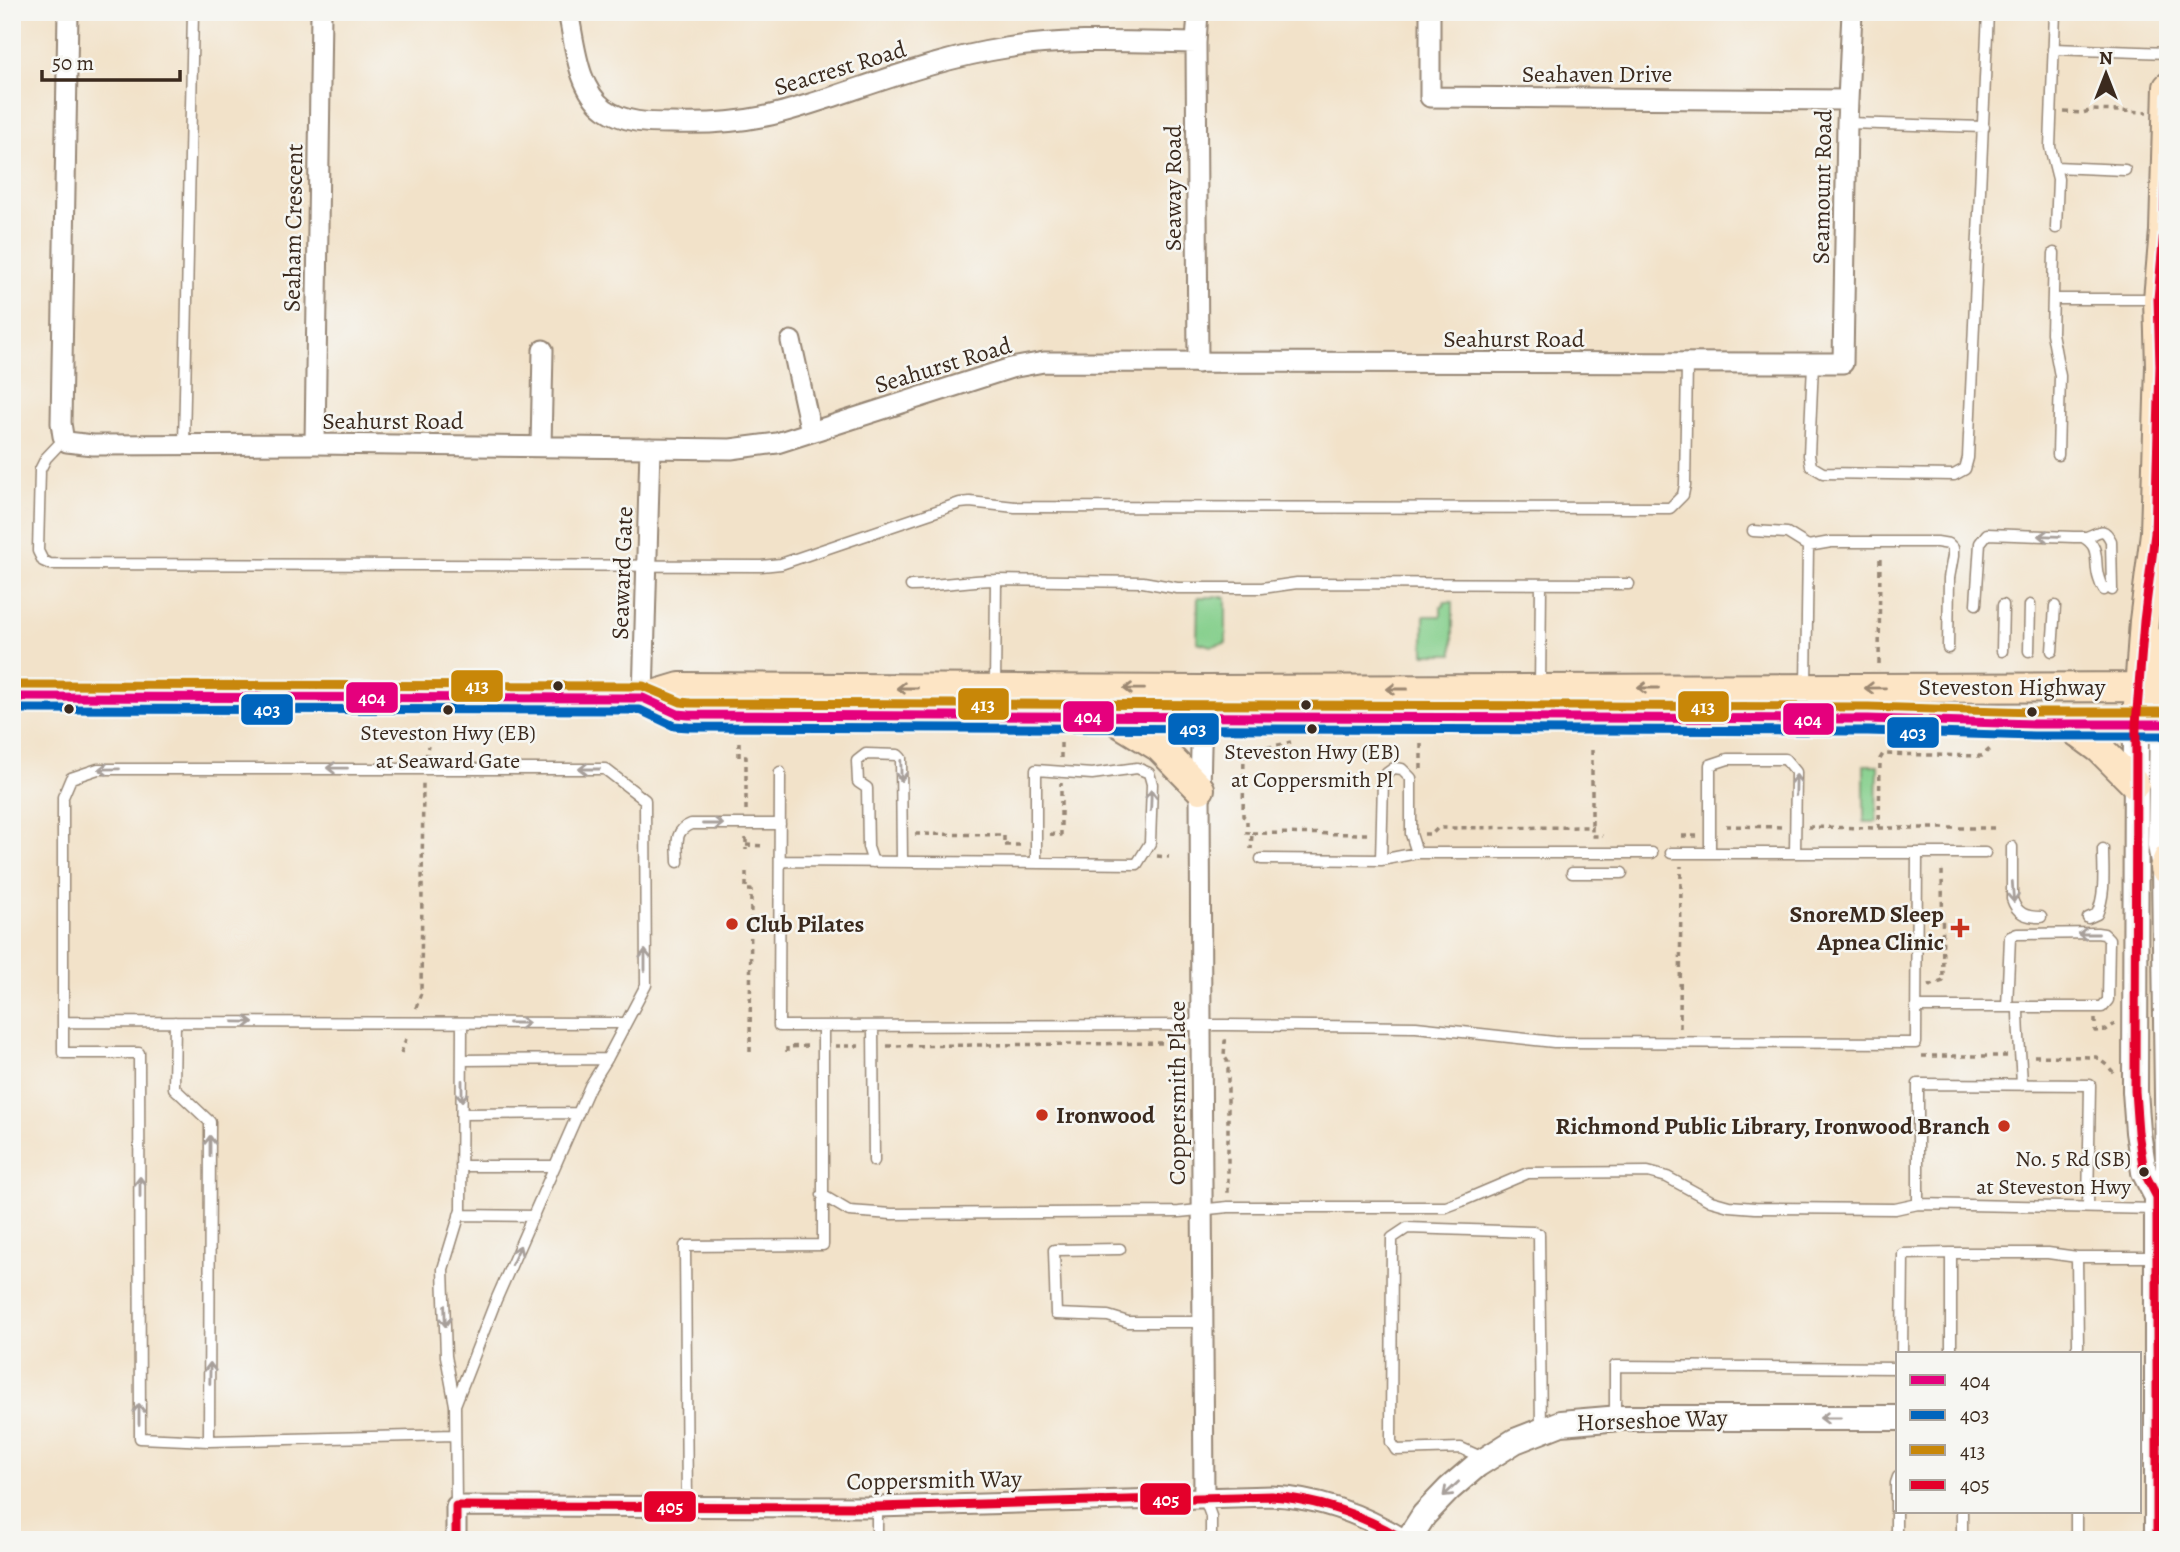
<svg xmlns="http://www.w3.org/2000/svg" width="2180" height="1552" font-family="Alegreya,serif">
  <rect width="100%" height="100%" fill="#f6f6f2"/>
  <filter id="ink" filterUnits="userSpaceOnUse"><feTurbulence type="fractalNoise" baseFrequency=".0143" numOctaves="2"/><feDisplacementMap in="SourceGraphic" scale="14" xChannelSelector="R" yChannelSelector="G"/><feConvolveMatrix kernelMatrix="1 2 1 2 8 2 1 2 1" color-interpolation-filters="sRGB"/></filter>
  <filter id="wash" filterUnits="userSpaceOnUse"><feTurbulence type="fractalNoise" baseFrequency=".00686" numOctaves="4" result="noise"/><feDisplacementMap in="SourceGraphic" scale="28" xChannelSelector="R" yChannelSelector="G"/><feGaussianBlur stdDeviation="1.57" result="paint"/><feColorMatrix in="noise" values="0 0 0 0 0 0 0 0 0 0 0 0 0 0 0 0 0 1.4 0 .05"/><feComposite in="paint" operator="in"/></filter>
  <g filter="url(#wash)">
    <rect width="100%" height="100%" fill="#f2e2c9"/>
    <path fill="#85cf8c" stroke="#607c55" stroke-width="2" d="M 1198,597 L 1226,597 L 1226,643 L 1211,646 L 1197,642 Z
      M 1444,602 L 1453,602 L 1453,654 L 1424,654 L 1424,616 L 1441,616 L 1441,606 L 1444,606 Z
      M 1864,765 L 1878,765 L 1877,822 L 1864,822 Z"/>
  </g>
  <g filter="url(#ink)">
    <g fill="none" stroke-linecap="round" stroke-linejoin="round">
      <defs>
        <path id="service" d="M 2055,12 L 2050,147 L 2058,179 L 2056,228
          M 2053,49 L 2168,53
          M 1847,123 L 1984,127
          M 2055,167 L 2125,170
          M 2054,253 L 2052,333 L 2060,376 L 2058,455
          M 2053,299 L 2154,299
          M 1813,364 L 1809,455 L 1811,466 L 1823,473 L 1954,475 L 1965,469 L 1968,458 L 1988,12
          M 64,439 L 46,458 L 40,470 L 38,551 L 43,561 L 50,564 L 761,566 L 781,564 L 960,503 L 970,502 L 1015,507 L 1670,508 L 1683,495 L 1685,485 L 1687,364
          M 184,444 L 193,12
          M 1753,531 L 1787,533 L 1808,546 L 1831,542 L 1937,542 L 1949,544 L 1953,548 L 1953,556 L 1949,578 L 1948,648
          M 2083,537 C 2102,547 2093,563 2099,579 C 2100,583 2102,587 2104,590
          M 911,586 C 940,586 967,580 996,580
          M 1976,604 L 1980,543 L 1987,534 L 2074,537 C 2075,537 2085,537 2086,537 C 2098,534 2103,524 2111,541 L 2112,590
          M 2002,651 L 2003,605
          M 2029,651 L 2030,605
          M 2052,651 L 2055,606
          M 1806,685 L 1808,546
          M 995,687 L 996,580 L 1143,582 L 1177,588 L 1262,588 L 1297,583 L 1629,584
          M 1540,688 L 1541,584
          M 780,772 L 779,1026 L 1225,1025 L 1416,1027 L 1554,1042 L 1916,1043 L 1917,853
          M 2012,847 L 2012,899 C 2017,914 2026,917 2041,917
          M 1671,853 L 1985,853
          M 1710,853 L 1710,765 L 1728,759 L 1785,759 L 1796,772 L 1795,853
          M 1261,859 L 1381,860 L 1417,853 L 1652,853
          M 1381,860 L 1383,781 L 1387,773 L 1394,768 L 1402,769 L 1411,778 L 1411,834 L 1417,853
          M 780,861 C 899,861 1018,863 1137,864 L 1150,843 L 1152,784 L 1149,773 L 1137,768 L 1092,774 L 1036,770 L 1036,863
          M 678,862 C 678,845 673,831 691,824 L 780,824
          M 873,862 L 868,847 L 867,788 L 858,782 L 857,761 L 866,754 L 898,755 L 901,758 L 902,862
          M 1572,873 L 1622,873
          M 2088,918 L 2097,914 C 2106,893 2103,871 2103,849
          M 1917,1007 C 1979,1007 2040,1007 2102,1007 L 2108,1000 L 2109,939 L 2104,934 L 2097,933 L 2017,934 L 2010,937 L 2007,1007
          M 2018,1007 C 2018,1033 2021,1059 2022,1085
          M 63,1022 L 625,1023
          M 175,1022 L 174,1088 L 210,1122 L 209,1441
          M 873,1026 L 874,1161
          M 462,1060 L 607,1059
          M 462,1114 L 578,1113
          M 461,1166 L 555,1166
          M 822,1195 L 849,1211 L 892,1214 L 1179,1212 L 1228,1207 L 1446,1207 L 1462,1201 L 1528,1173 L 1648,1172 L 1667,1177 L 1711,1201 L 1729,1206 L 1755,1208 L 1895,1209 L 1918,1204 L 2156,1209
          M 1918,1204 L 1918,1084 L 2090,1085 L 2088,1208
          M 459,1215 L 534,1216
          M 1120,1249 L 1054,1250 L 1056,1314 L 1108,1316 L 1128,1322 L 1203,1322
          M 1902,1354 L 1903,1254 L 1951,1253
          M 1951,1354 L 1951,1253 L 2048,1253 L 2077,1257 L 2157,1257
          M 2074,1354 L 2078,1346 L 2077,1257
          M 455,1405 L 456,1506
          M 1615,1418 L 1615,1366 L 1898,1368
          M 455,1435 L 209,1441 L 140,1438 L 139,1053 L 63,1053 L 63,797 L 71,778 L 98,769 L 605,769 L 645,800 L 646,985 L 607,1059 L 590,1086 L 496,1300 L 455,1405 L 446,1356 L 443,1269 L 461,1210 L 462,1023
          M 1483,1458 L 1461,1448 L 1396,1450 L 1391,1442 L 1392,1238 L 1407,1228 L 1533,1232 L 1539,1234 L 1541,1431
          M 1204,1497 L 1211,1516 L 1211,1540
          M 687,1507 L 685,1246 L 823,1245 L 823,1026
          M 877,1540 L 877,1507
          M 1896,1540 L 1896,1483 L 1898,1477
          M 1962,1540 L 1962,1512
          M 2076,1540 L 2076,1512"/>
        <path id="minor" d="M 68,12 L 61,423 L 63,436 L 67,442 L 93,445 L 315,444 L 731,449 L 777,443 L 1011,368 L 1044,362 L 1843,363 L 1847,123 L 1852,12
          M 568,12 C 575,43 577,89 605,109 C 625,123 648,123 671,123 C 700,124 732,123 761,117 C 785,113 809,104 832,97 C 889,78 946,57 1006,48 C 1068,38 1133,42 1196,43
          M 1198,12 L 1196,43 L 1198,363
          M 1430,12 L 1430,97 L 1848,100
          M 791,341 L 811,432
          M 315,444 L 321,12
          M 541,446 L 543,350
          M 643,698 L 650,448
          M 1202,707 L 1200,789 L 1201,1025 L 1204,1497
          M 456,1540 L 456,1506 L 877,1507 L 1272,1496 C 1320,1498 1364,1515 1405,1540"/>
        <path id="tertiary" d="M 2136,724 L 2135,1091 L 2138,1132 L 2144,1172 L 2157,1197 L 2157,1540
          M 2162,724 L 2160,845 L 2164,868 L 2168,1171
          M 1408,1540 L 1424,1515 L 1449,1489 L 1477,1465 L 1515,1441 L 1561,1423 L 1620,1418 L 1898,1418"/>
        <path id="secondary" d="M 12,697 L 643,698 L 680,687 L 1202,690 L 2168,687
          M 643,698 L 678,714 L 689,715 L 1868,719 L 2034,724 L 2168,724
          M 2138,704 L 2144,621 L 2155,533 L 2160,366 L 2158,299 L 2164,231 L 2168,87
          M 2163,704 L 2168,639
          M 1110,717 L 1159,747 L 1200,789
          M 2066,724 L 2100,749 L 2135,784
          M 2164,868 L 2168,858"/>
      </defs>
      <use href="#service" stroke="#968674" stroke-width="13"/>
      <use href="#minor" stroke="#968674" stroke-width="23"/>
      <use href="#tertiary" stroke="#968674" stroke-width="28"/>
      <use href="#secondary" stroke="#968674" stroke-width="32"/>
      <path stroke="#968674" stroke-width="3.5" stroke-dasharray="5 5" stroke-linecap="butt" d="M 2064,112 L 2082,113 L 2093,110 L 2147,112
        M 1879,664 L 1880,556
        M 739,742 L 739,757 L 746,757 L 746,810
        M 1592,750 L 1592,827
        M 1228,753 L 1244,753 L 1291,742
        M 1244,753 L 1243,816 L 1247,819 L 1247,833 L 1252,833 L 1251,849
        M 426,758 L 428,746
        M 1061,758 L 1061,743
        M 1421,769 L 1421,744
        M 1726,826 L 1784,827
        M 1808,827 L 1879,828 L 1880,759 L 1883,754 L 1982,756 L 1993,746
        M 1879,828 L 1994,828
        M 1252,833 L 1369,834
        M 915,834 L 1004,835 L 1004,845 L 1021,845
        M 1050,834 L 1061,835 L 1061,783
        M 1424,834 L 1432,834 L 1438,828 L 1592,827 L 1592,836 L 1603,836
        M 1682,836 L 1697,836
        M 746,838 L 746,850
        M 746,845 L 764,846
        M 1157,856 L 1169,857
        M 746,872 L 746,890 L 751,890 L 750,1052
        M 1929,986 L 1943,981 L 1942,867
        M 416,1008 L 421,993 L 423,782
        M 2095,1019 L 2095,1031 L 2106,1030 L 2115,1024
        M 1680,1028 L 1681,866
        M 1227,1041 L 1225,1041 L 1224,1056 L 1228,1062 L 1228,1194
        M 835,1046 L 859,1046
        M 887,1046 L 1168,1043
        M 787,1052 L 787,1047 L 808,1046
        M 401,1053 L 407,1036
        M 1922,1056 L 2009,1056
        M 2034,1056 L 2096,1057 L 2108,1066 L 2114,1073"/>
      <use href="#service" stroke="#fff" stroke-width="10"/>
      <use href="#minor" stroke="#fff" stroke-width="19"/>
      <use href="#tertiary" stroke="#fff" stroke-width="24"/>
      <use href="#secondary" stroke="#fde5c5" stroke-width="28"/>
      <defs>
        <path id="bus-1" d="M 12,697 L 643,698 L 678,714 L 689,715 L 1868,719 L 2034,724 L 2168,724"/>
        <path id="bus-2" d="M 12,709 L 640,710 L 674,726 L 689,727 L 1868,731 L 2034,736 L 2168,736"/>
        <path id="bus-3" d="M 12,685 L 643,686 L 681,702 L 690,703 L 1868,707 L 2034,712 L 2168,712"/>
        <path id="bus-4" d="M 456,1540 L 456,1506 L 877,1507 L 1272,1496 C 1320,1500 1363,1515 1405,1540
          M 2157,1540 L 2157,1197 L 2144,1172 L 2138,1132 L 2135,1091 L 2136,724 L 2144,621 L 2155,533 L 2160,366 L 2158,299 L 2164,231 L 2168,96"/>
      </defs>
      <use href="#bus-1" stroke="#f6f6f2" stroke-width="14"/>
      <use href="#bus-2" stroke="#f6f6f2" stroke-width="14"/>
      <use href="#bus-3" stroke="#f6f6f2" stroke-width="14"/>
      <use href="#bus-4" stroke="#f6f6f2" stroke-width="14"/>
      <use href="#bus-1" stroke="#e5007d" stroke-width="9"/>
      <use href="#bus-2" stroke="#0065bd" stroke-width="9"/>
      <use href="#bus-3" stroke="#c88708" stroke-width="9"/>
      <use href="#bus-4" stroke="#e4002b" stroke-width="9"/>
    </g>
    <defs><path id="oneway-shaft" d="M-6 0H5M1.5-3L5.5 0L1.5 3" fill="none" stroke-width="1.6" stroke-linecap="round" stroke-linejoin="round" transform="scale(1.75)"/></defs>
    <g stroke="#a79f9a">
      <use href="#oneway-shaft" transform="translate(2049 536) rotate(-178)"/>
      <use href="#oneway-shaft" transform="translate(337 768) rotate(-179)"/>
      <use href="#oneway-shaft" transform="translate(109 769) rotate(179)"/>
      <use href="#oneway-shaft" transform="translate(589 769) rotate(180)"/>
      <use href="#oneway-shaft" transform="translate(901 771) rotate(89)"/>
      <use href="#oneway-shaft" transform="translate(1796 785) rotate(-89)"/>
      <use href="#oneway-shaft" transform="translate(1151 800) rotate(-88)"/>
      <use href="#oneway-shaft" transform="translate(713 824)"/>
      <use href="#oneway-shaft" transform="translate(2013 892) rotate(86)"/>
      <use href="#oneway-shaft" transform="translate(2088 934) rotate(-180)"/>
      <use href="#oneway-shaft" transform="translate(645 960) rotate(-90)"/>
      <use href="#oneway-shaft" transform="translate(243 1022) rotate(1)"/>
      <use href="#oneway-shaft" transform="translate(519 1023)"/>
      <use href="#oneway-shaft" transform="translate(462 1091) rotate(90)"/>
      <use href="#oneway-shaft" transform="translate(210 1146) rotate(-90)"/>
      <use href="#oneway-shaft" transform="translate(140 1187) rotate(-90)"/>
      <use href="#oneway-shaft" transform="translate(516 1255) rotate(-66)"/>
      <use href="#oneway-shaft" transform="translate(445 1316) rotate(88)"/>
      <use href="#oneway-shaft" transform="translate(210 1373) rotate(-89)"/>
      <use href="#oneway-shaft" transform="translate(139 1414) rotate(-90)"/>
      <use href="#oneway-shaft" transform="translate(1830 1418) rotate(-180)"/>
      <use href="#oneway-shaft" transform="translate(1451 1489) rotate(137)"/>
    </g>
    <g stroke="#9c8872">
      <use href="#oneway-shaft" transform="translate(907 688) rotate(-180)"/>
      <use href="#oneway-shaft" transform="translate(1648 688) rotate(180)"/>
      <use href="#oneway-shaft" transform="translate(1875 688) rotate(179)"/>
      <use href="#oneway-shaft" transform="translate(1134 689) rotate(-179)"/>
      <use href="#oneway-shaft" transform="translate(1397 689) rotate(180)"/>
    </g>
  </g>
  <g fill="#3b2a1e" stroke="#f6f6f2" stroke-width="2.5">
    <circle cx="558" cy="686" r="6"/>
    <circle cx="1306" cy="705" r="6"/>
    <circle cx="69" cy="709" r="6"/>
    <circle cx="448" cy="710" r="6"/>
    <circle cx="2032" cy="712" r="6"/>
    <circle cx="1312" cy="729" r="6"/>
    <circle cx="2144" cy="1172" r="6"/>
  </g>
  <g fill="#c8321e" stroke="#f6f6f2" stroke-width="2.5">
    <circle cx="732" cy="924" r="7"/>
    <path d="M1956.5 917.5h7v7h7v7h-7v7h-7v-7h-7v-7h7z"/>
    <circle cx="1042" cy="1115" r="7"/>
    <circle cx="2004" cy="1126" r="7"/>
  </g>
  <g text-anchor="middle" dominant-baseline="central" stroke-width="5" stroke-linejoin="round" paint-order="stroke">
    <g font-size="22" fill="#3b2a1e" stroke="#f6f6f2">
      <text x="448" y="733">Steveston Hwy (EB)<tspan x="448" dy="28">at Seaward Gate</tspan></text>
      <text x="1312" y="752">Steveston Hwy (EB)<tspan x="1312" dy="28">at Coppersmith Pl</tspan></text>
      <text x="2131" y="1159" text-anchor="end">No. 5 Rd (SB)<tspan x="2131" dy="28">at Steveston Hwy</tspan></text>
    </g>
    <g font-size="24" fill="#3b2a1e" stroke="#f6f6f2">
      <text transform="translate(840 68) rotate(-17)">Seacrest Road</text>
      <text x="1597" y="74">Seahaven Drive</text>
      <text transform="translate(1822 187) rotate(-89)">Seamount Road</text>
      <text transform="translate(1173 188) rotate(-90)">Seaway Road</text>
      <text transform="translate(293 228) rotate(-89)">Seaham Crescent</text>
      <text x="1514" y="339">Seahurst Road</text>
      <text transform="translate(943 365) rotate(-17)">Seahurst Road</text>
      <text x="393" y="421">Seahurst Road</text>
      <text transform="translate(622 573) rotate(-88)">Seaward Gate</text>
      <text x="2012" y="687">Steveston Highway</text>
      <text transform="translate(1177 1093) rotate(-90)">Coppersmith Place</text>
      <text transform="translate(1652 1420) rotate(-2)">Horseshoe Way</text>
      <text transform="translate(934 1480) rotate(-1)">Coppersmith Way</text>
    </g>
    <g font-size="24" font-weight="bold" fill="#3b2a1e" stroke="#f6f6f2" text-anchor="end">
      <text x="1944" y="914">SnoreMD Sleep<tspan x="1944" dy="28">Apnea Clinic</tspan></text>
      <text x="746" y="924" text-anchor="start">Club Pilates</text>
      <text x="1056" y="1115" text-anchor="start">Ironwood</text>
      <text x="1990" y="1126">Richmond Public Library, Ironwood Branch</text>
    </g>
  </g>
  <g stroke="#f6f6f2" stroke-width="2.5">
    <rect x="450" y="669" width="54" height="34" rx="7" fill="#c88708"/>
    <rect x="345" y="681" width="54" height="33" rx="7" fill="#e5007d"/>
    <rect x="957" y="687" width="53" height="34" rx="7" fill="#c88708"/>
    <rect x="1677" y="690" width="53" height="33" rx="7" fill="#c88708"/>
    <rect x="240" y="693" width="54" height="33" rx="7" fill="#0065bd"/>
    <rect x="1062" y="700" width="53" height="33" rx="7" fill="#e5007d"/>
    <rect x="1782" y="702" width="53" height="34" rx="7" fill="#e5007d"/>
    <rect x="1167" y="712" width="53" height="34" rx="7" fill="#0065bd"/>
    <rect x="1886" y="716" width="54" height="33" rx="7" fill="#0065bd"/>
    <rect x="1139" y="1482" width="53" height="34" rx="7" fill="#e4002b"/>
    <rect x="643" y="1490" width="54" height="33" rx="7" fill="#e4002b"/>
  </g>
  <g font-size="19" text-anchor="middle" font-weight="bold" fill="#fff">
    <text x="477" y="692">413</text>
    <text x="372" y="704">404</text>
    <text x="983" y="711">413</text>
    <text x="1703" y="713">413</text>
    <text x="267" y="716">403</text>
    <text x="1088" y="723">404</text>
    <text x="1808" y="726">404</text>
    <text x="1193" y="735">403</text>
    <text x="1913" y="739">403</text>
    <text x="1166" y="1506">405</text>
    <text x="670" y="1513">405</text>
  </g>
  <rect width="2180" height="1552" fill="none" stroke="#f6f6f2" stroke-width="42"/>
  <rect x="1896" y="1352" width="245" height="161" fill="#f6f6f2" stroke="#aba49d" stroke-width="2"/>
  <rect x="1910" y="1375" width="35" height="10" fill="#e5007d" stroke="#aba49d" stroke-width="2"/>
  <text x="1960" y="1388" font-size="21" fill="#3b2a1e">404</text>
  <rect x="1910" y="1410" width="35" height="10" fill="#0065bd" stroke="#aba49d" stroke-width="2"/>
  <text x="1960" y="1422" font-size="21" fill="#3b2a1e">403</text>
  <rect x="1910" y="1445" width="35" height="10" fill="#c88708" stroke="#aba49d" stroke-width="2"/>
  <text x="1960" y="1458" font-size="21" fill="#3b2a1e">413</text>
  <rect x="1910" y="1480" width="35" height="10" fill="#e4002b" stroke="#aba49d" stroke-width="2"/>
  <text x="1960" y="1492" font-size="21" fill="#3b2a1e">405</text>
  <g transform="translate(2106 74)" stroke="#f6f6f2" stroke-width="5" paint-order="stroke">
  <path d="M0-5L12 26L0 18L-12 26Z" fill="#3b2a1e"/>
  <text y="-10" font-size="19" font-weight="bold" text-anchor="middle" fill="#3b2a1e">N</text>
  </g>
  <path d="M42 70v10h138v-10" fill="none" stroke="#3b2a1e" stroke-width="3.5"/>
  <text x="52" y="70" font-size="21" fill="#3b2a1e" stroke="#f6f6f2" stroke-width="5" paint-order="stroke">50 m</text>
</svg>
